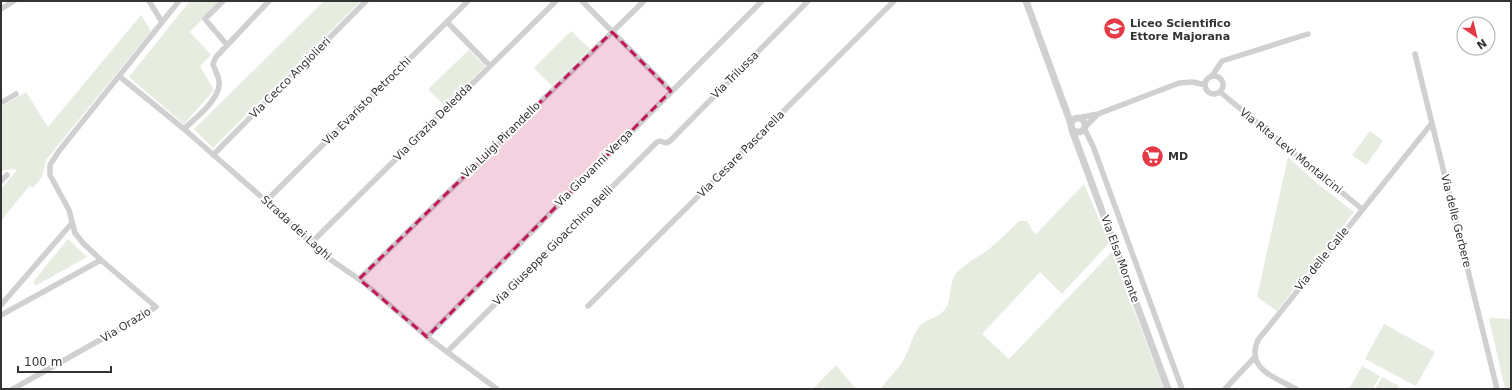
<svg xmlns="http://www.w3.org/2000/svg" width="1512" height="390" font-family="'DejaVu Sans',sans-serif">
  <rect width="100%" height="100%" fill="#fff"/>
  <path fill="#e6ecdf" d="M 190,1 L 220,1 L 190,32 L 211,55 L 200,66 L 214,90 L 184,124 L 129,77 Z
    M 324,1 L 361,1 L 213,148 L 194,129 Z
    M 141,15 L 151,31 L 46,160 L 42,177 L 33,188 L 29,186 L 1,221 L 1,189 L 17,170 L 13,169 L 1,171 L 1,107 L 26,92 L 48,127 Z
    M 571,31 L 590,49 L 552,86 L 534,68 Z
    M 469,50 L 485,66 L 445,106 L 428,89 Z
    M 1370,131 L 1383,141 L 1366,165 L 1352,155 Z
    M 1288,157 L 1318,184 L 1354,212 L 1277,311 L 1257,297 Z
    M 1084,184 L 1109,243 L 1062,294 L 1040,272 L 982,334 L 1009,359 L 1112,252 L 1164,389 L 881,389 C 887,379 895,372 902,363 C 909,352 911,337 919,327 C 926,318 939,319 946,308 C 953,296 948,281 958,271 C 967,263 978,257 988,250 C 999,241 1009,231 1019,221 L 1027,221 L 1034,233 L 1036,234 Z
    M 68,239 L 87,257 L 37,285 L 34,284 L 33,282 Z
    M 1489,318 L 1511,319 L 1511,389 L 1505,389 Z
    M 1384,324 L 1435,352 L 1416,386 L 1365,359 Z
    M 836,365 L 856,389 L 813,389 Z
    M 1362,366 L 1380,376 L 1373,389 L 1349,389 Z
    M 1382,377 L 1399,386 L 1397,389 L 1375,389 Z"/>
  <g fill="none" stroke-linecap="round" stroke-linejoin="round">
    <path stroke="#d0d0d0" stroke-width="5.5" d="M 149,1 L 162,22
      M 223,1 L 205,19 L 227,45
      M 582,1 L 671,91
      M 1,9 L 14,1
      M 447,22 L 490,66
      M 1415,54 L 1497,389
      M1205 85a9 9 0 1 1 18 0a9 9 0 1 1-18 0Z
      M 119,76 L 184,129 L 273,207 L 321,253 L 363,282 L 427,337 L 497,389
      M 1212,76 L 1222,61 L 1308,34
      M 1220,92 L 1362,209
      M 1,103 L 16,94
      M 1078,118 L 1098,114 L 1179,83 L 1193,82 L 1205,85
      M 1085,127 L 1098,114
      M 1084,128 L 1093,146 L 1112,198 L 1182,389
      M 184,129 C 195,118 221,99 219,82 C 219,76 215,71 213,64 L 216,57 L 269,1
      M 213,155 L 366,1
      M 1,181 L 7,175
      M 266,201 L 468,1
      M 311,243 L 556,1
      M 359,279 L 644,1
      M 1,305 L 72,223
      M 588,306 L 894,1
      M 1,315 L 101,260
      M 427,337 L 762,1
      M 447,352 L 657,142 L 660,141 L 666,143 L 670,141 L 808,1
      M 13,389 L 123,327 L 156,307 L 101,260 L 83,243 L 75,233 L 69,210 L 50,175 L 50,165 L 59,151 L 179,1
      M 1225,389 L 1255,357
      M 1296,389 C 1276,378 1245,369 1258,340 L 1432,123"/>
    <path stroke="#d0d0d0" stroke-width="7" d="M 1026,1 L 1071,124
      M1071 125a7 7 0 1 1 14 0a7 7 0 1 1-14 0Z
      M 1072,130 L 1168,389"/>
  </g>
  <path fill="#c2185b" fill-opacity="0.2" stroke="#c2185b" stroke-width="3" stroke-dasharray="8 5" stroke-linejoin="round" d="M 612,32 L 671,91 L 427,337 L 359,279 Z"/>
  <defs>
    <symbol id="school-disc" viewBox="-11 -11 22 22"><circle r="9.5" fill="#e63946" stroke="#fff"/><path d="M0-5L7-2L0 1L-7-2ZM-4 1L0 2.5L4 1V4Q0 6-4 4Z" fill="#fff"/></symbol>
    <symbol id="supermarket-disc" viewBox="-11 -11 22 22"><circle r="9.5" fill="#e63946" stroke="#fff"/><path d="M-6-5.5h2.5l.6 2H6L4.5 2H-2.5L-4.4-4H-6ZM-1.5 3.2a1.3 1.3 0 1 0 .1 0ZM3 3.2a1.3 1.3 0 1 0 .1 0Z" fill="#fff"/></symbol>
  </defs>
  <g fill-rule="evenodd">
    <use href="#school-disc" x="1102" y="16" width="25" height="25"/>
    <use href="#supermarket-disc" x="1140" y="144" width="25" height="25"/>
  </g>
  <g text-anchor="middle" dominant-baseline="central" stroke-width="4" stroke-linejoin="round" paint-order="stroke">
    <g font-size="11" font-weight="bold" fill="#333" stroke="#fff" text-anchor="start">
      <text x="1130" y="23">Liceo Scientifico<tspan x="1130" dy="13">Ettore Majorana</tspan></text>
      <text x="1168" y="156">MD</text>
    </g>
    <g font-size="11" fill="#333" stroke="#fff">
      <text transform="translate(735 75) rotate(-45)">Via Trilussa</text>
      <text transform="translate(290 78) rotate(-45)">Via Cecco Angiolieri</text>
      <text transform="translate(367 101) rotate(-45)">Via Evaristo Petrocchi</text>
      <text transform="translate(433 122) rotate(-45)">Via Grazia Deledda</text>
      <text transform="translate(501 140) rotate(-44)">Via Luigi Pirandello</text>
      <text transform="translate(1291 151) rotate(39)">Via Rita Levi Montalcini</text>
      <text transform="translate(741 154) rotate(-45)">Via Cesare Pascarella</text>
      <text transform="translate(594 168) rotate(-45)">Via Giovanni Verga</text>
      <text transform="translate(1456 221) rotate(76)">Via delle Gerbere</text>
      <text transform="translate(296 228) rotate(42)">Strada dei Laghi</text>
      <text transform="translate(553 246) rotate(-45)">Via Giuseppe Gioacchino Belli</text>
      <text transform="translate(1120 259) rotate(70)">Via Elsa Morante</text>
      <text transform="translate(1322 259) rotate(-51)">Via delle Calle</text>
      <text transform="translate(126 325) rotate(-31)">Via Orazio</text>
    </g>
  </g>
  <rect width="1512" height="390" fill="none" stroke="#333333" stroke-width="4"/>
  <g transform="translate(1476 36) rotate(145)"><circle r="19" fill="#ffffff" stroke="#adadad"/>
  <path d="M0-3L7 15L0 10L-7 15Z" fill="#e63946"/>
  <text y="-6" font-size="11" font-weight="bold" text-anchor="middle" fill="#333333">N</text>
  </g>
  <path d="M18 366v6h93v-6" fill="none" stroke="#333333" stroke-width="2"/>
  <text x="24" y="366" font-size="12" fill="#333333" stroke="#ffffff" stroke-width="3" paint-order="stroke">100 m</text>
</svg>
